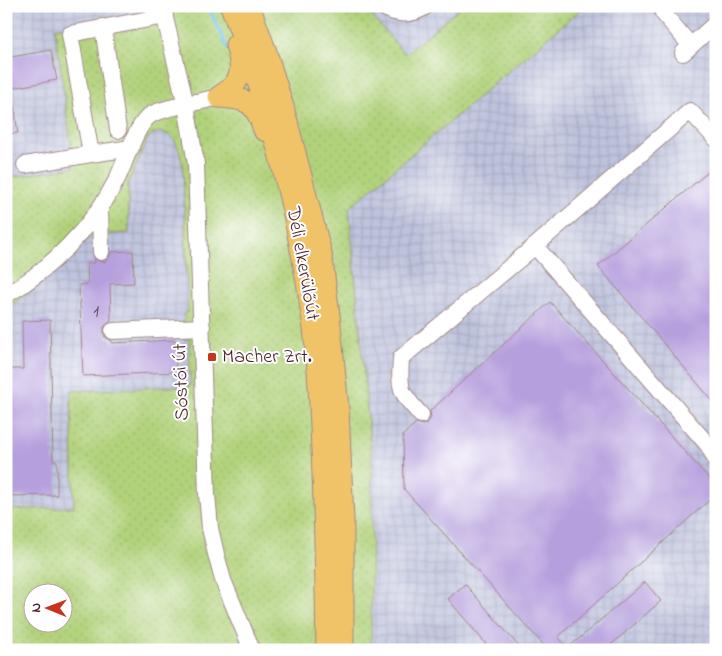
<svg xmlns="http://www.w3.org/2000/svg" width="722" height="656" font-family="'Indie Flower',sans-serif">
  <defs>
    <pattern id="industrial-grid" width="8" height="8" patternUnits="userSpaceOnUse" patternTransform="scale(1.25)"><rect width="8" height="8" fill="#bec3dd"/><path d="M0 4h8M4 0v8" fill="none" stroke="#a5a7be"/></pattern>
    <pattern id="grass-dots" width="8" height="8" patternUnits="userSpaceOnUse" patternTransform="scale(1.25)"><rect width="8" height="8" fill="#b1d27a"/><path d="M2 2h.1M6 6h.1" fill="none" stroke="#9ab46a" stroke-width="1.8" stroke-linecap="round"/></pattern>
  </defs>
  <rect width="100%" height="100%" fill="#fff"/>
  <filter id="ink" filterUnits="userSpaceOnUse"><feTurbulence type="fractalNoise" baseFrequency=".02" numOctaves="2"/><feDisplacementMap in="SourceGraphic" scale="10" xChannelSelector="R" yChannelSelector="G"/><feConvolveMatrix kernelMatrix="1 2 1 2 8 2 1 2 1" color-interpolation-filters="sRGB"/></filter>
  <filter id="wash" filterUnits="userSpaceOnUse"><feTurbulence type="fractalNoise" baseFrequency=".0096" numOctaves="4" result="noise"/><feDisplacementMap in="SourceGraphic" scale="20" xChannelSelector="R" yChannelSelector="G"/><feGaussianBlur stdDeviation="1.12" result="paint"/><feColorMatrix in="noise" values="0 0 0 0 0 0 0 0 0 0 0 0 0 0 0 0 0 1.4 0 .05"/><feComposite in="paint" operator="in"/></filter>
  <g filter="url(#wash)">
    <rect width="100%" height="100%" fill="#f7f1e2"/>
    <path fill="url(#industrial-grid)" d="M 6,6 L 137,6 L 137,16 L 55,28 L 74,167 L 6,178 Z
      M 363,6 L 462,6 L 405,54 Z
      M 585,6 L 716,6 L 716,650 L 371,650 L 372,462 L 349,208 Z
      M 160,132 L 166,132 L 173,137 L 177,145 L 183,166 L 188,313 L 184,313 L 185,339 L 189,339 L 190,386 L 71,391 L 74,507 L 6,510 L 6,308 L 32,291 L 92,235 L 129,233 L 128,183 L 148,138 L 154,133 Z"/>
    <path fill="url(#grass-dots)" stroke="#7e7852" fill-rule="evenodd" d="M 137,6 L 363,6 L 405,54 L 462,6 L 585,6 L 349,208 L 372,462 L 371,650 L 6,650 L 6,510 L 74,507 L 71,391 L 190,386 L 189,339 L 184,339 L 184,313 L 188,312 L 183,166 C 178,148 177,129 154,133 L 148,138 L 128,183 L 129,233 L 92,235 L 32,291 L 6,308 L 6,178 L 74,167 L 55,28 L 136,16 ZM 32,594 L 62,594 L 62,624 L 32,624 Z"/>
    <g fill="none" stroke-linecap="round" stroke-linejoin="round">
      <path stroke="#6ec2eb" stroke-width="3" d="M 208,6 L 227,47"/>
    </g>
    <g id="blocks">
      <path fill="#b59fdd" d="M 51,50 L 57,80 L 6,89 L 6,58 Z
        M 12,91 L 18,133 L 6,134 L 6,92 Z
        M 716,165 L 716,405 L 598,266 Z
        M 133,251 L 134,283 L 110,284 L 111,321 L 104,327 L 104,336 L 112,341 L 112,343 L 175,340 L 176,372 L 83,376 L 79,285 L 88,284 L 87,263 L 95,263 L 94,259 L 101,262 L 106,261 L 109,257 L 111,252 Z
        M 550,302 L 716,486 L 716,494 L 558,637 L 568,648 L 645,582 L 661,601 L 605,650 L 548,650 L 404,489 L 403,435 L 416,423 L 423,425 L 428,422 L 431,418 L 430,411 Z
        M 50,320 L 53,461 L 57,461 L 57,495 L 6,496 L 6,369 L 23,369 L 22,321 Z
        M 465,584 L 522,650 L 491,650 L 448,599 Z"/>
    </g>
  </g>
  <g filter="url(#ink)">
    <use href="#blocks" fill-opacity="0" stroke="#a08886" stroke-width="1"/>
    <g fill="none" stroke-linecap="round" stroke-linejoin="round">
      <defs>
        <path id="minor" d="M 162,6 L 186,105 L 196,164 L 207,494 L 210,528 L 216,554 L 223,580 L 252,650
          M 382,6 C 395,16 413,16 426,6
          M 663,13 L 691,46
          M 103,27 L 118,130
          M 683,53 L 716,23
          M 716,139 L 690,111 L 535,246 L 708,445 L 716,460
          M 131,148 L 91,154 L 70,34 L 165,16
          M 25,165 L 91,154
          M 100,208 L 101,252
          M 6,295 C 49,271 94,225 116,181 C 126,162 134,129 149,116 C 159,108 205,101 219,97
          M 113,331 L 202,327
          M 421,415 C 399,391 399,390 401,358 L 535,246"/>
        <path id="major" d="M 231,6 C 271,108 298,213 313,321 C 319,363 320,406 322,449 C 325,516 326,583 327,650
          M 249,6 L 266,52 L 283,107 L 321,254 L 329,315 L 338,409 L 343,520 L 343,650
          M 219,97 C 248,99 255,101 264,130
          M 219,97 C 243,82 244,71 236,45"/>
      </defs>
      <use href="#minor" stroke="#a08886" stroke-width="18"/>
      <use href="#major" stroke="#a08886" stroke-width="23"/>
      <use href="#minor" stroke="#fff" stroke-width="16"/>
      <use href="#major" stroke="#f1c369" stroke-width="21"/>
    </g>
  </g>
  <rect fill="#c8321e" stroke="#fff" stroke-width="2" x="207" y="352" width="10" height="10" rx="2.5"/>
  <g text-anchor="middle" dominant-baseline="central" stroke-width="4" stroke-linejoin="round" paint-order="stroke">
    <g font-size="18" fill="#653f58">
      <text x="96" y="312">1</text>
    </g>
    <g font-size="20" fill="#4a1f2b" stroke="#fff">
      <text transform="translate(302 264) rotate(80)">Déli elkerülőút</text>
      <text transform="translate(182 382) rotate(-92)">Sóstói út</text>
    </g>
    <g font-size="20" fill="#4a1f2b" stroke="#fff" text-anchor="start">
      <text x="222" y="357">Macher Zrt.</text>
    </g>
  </g>
  <rect width="722" height="656" fill="none" stroke="#fff" stroke-width="25"/>
  <g transform="translate(48 608) rotate(271)"><circle r="24" fill="#ffffff" stroke="#b7a5aa"/>
  <path d="M0-4L9 19L0 12L-9 19Z" fill="#c8321e"/>
  <text y="-8" font-size="14" font-weight="bold" text-anchor="middle" fill="#4a1f2b">N</text>
  </g>
</svg>
